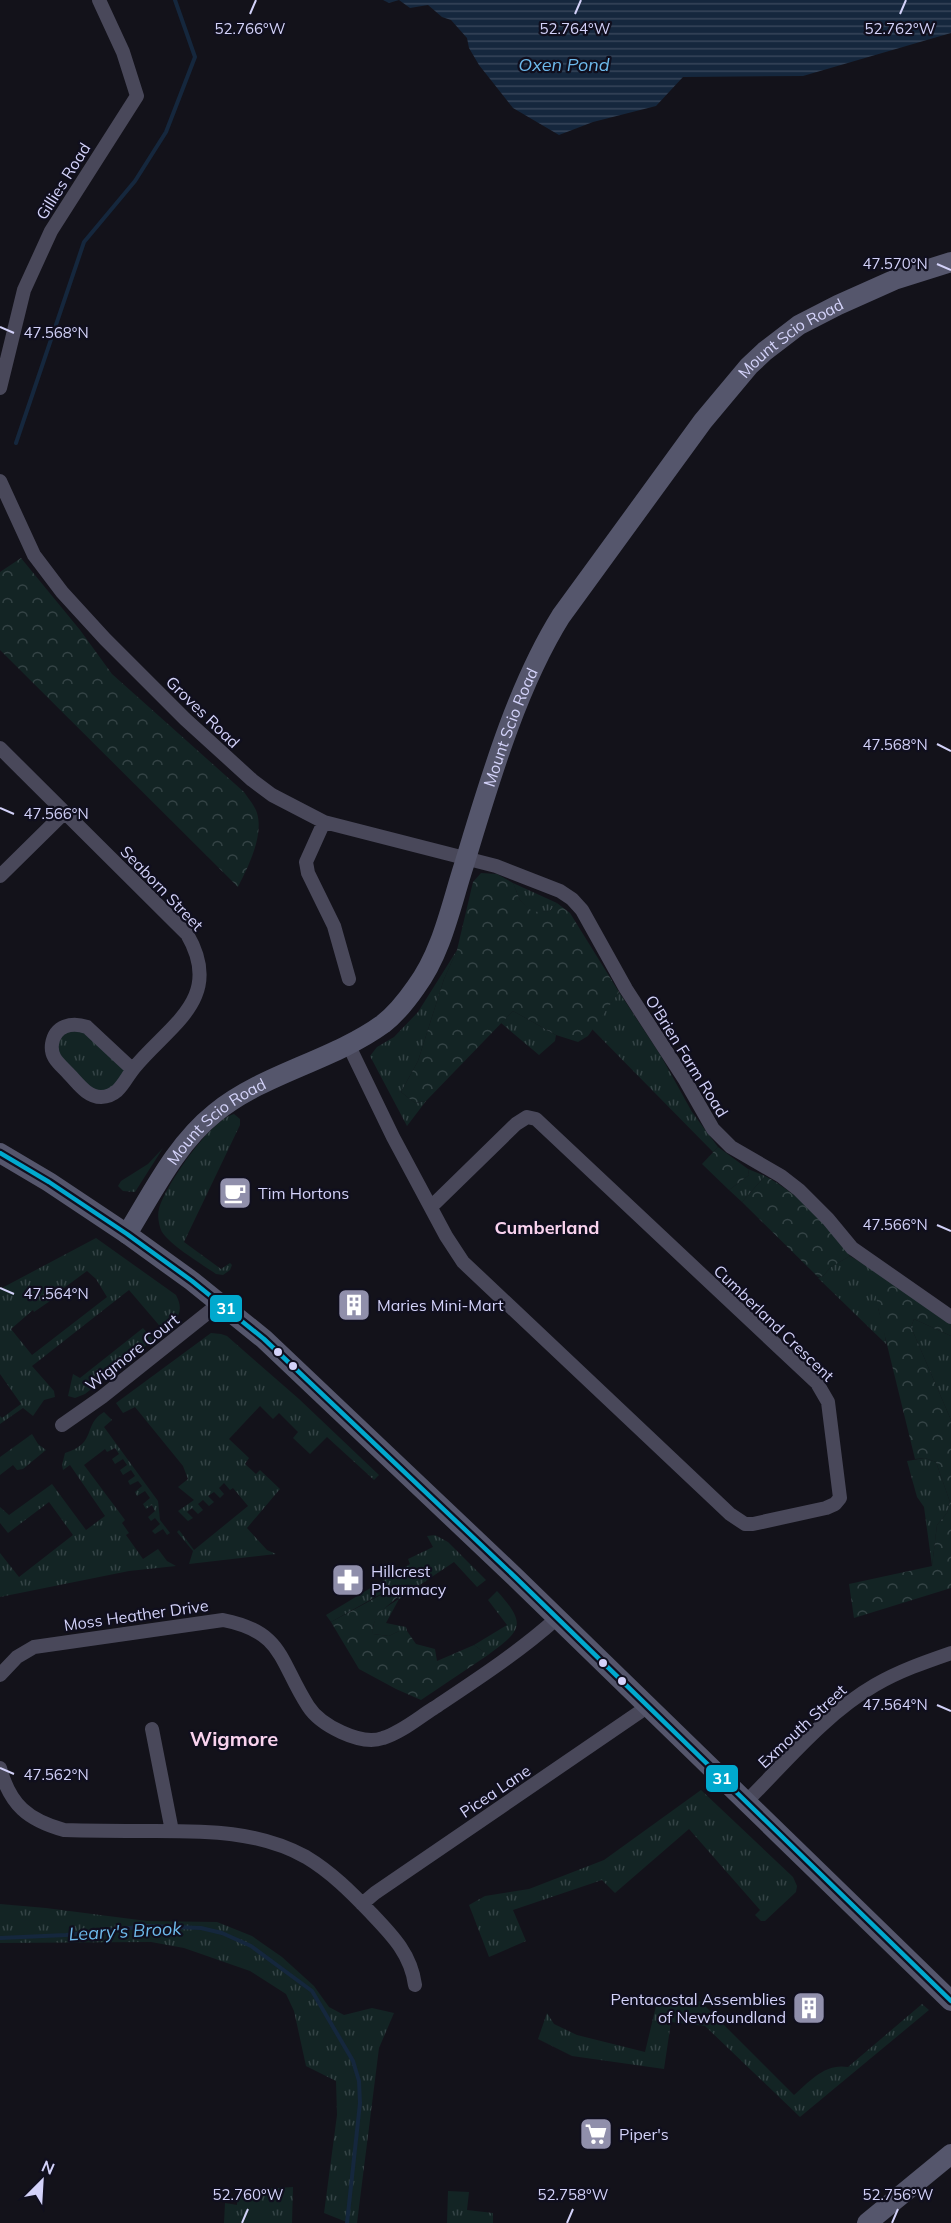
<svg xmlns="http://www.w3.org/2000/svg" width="951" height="2223" font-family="Mulish,sans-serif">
  <defs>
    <pattern id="grass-tufts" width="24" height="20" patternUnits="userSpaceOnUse" patternTransform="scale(1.5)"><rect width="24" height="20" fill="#132424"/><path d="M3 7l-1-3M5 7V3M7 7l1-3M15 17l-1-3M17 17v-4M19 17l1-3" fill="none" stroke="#344345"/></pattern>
    <pattern id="forest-crowns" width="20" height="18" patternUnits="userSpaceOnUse" patternTransform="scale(1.5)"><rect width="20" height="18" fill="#132424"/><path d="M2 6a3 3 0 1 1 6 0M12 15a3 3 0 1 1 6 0" fill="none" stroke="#344345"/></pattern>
    <pattern id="water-rules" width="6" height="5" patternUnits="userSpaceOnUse" patternTransform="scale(1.5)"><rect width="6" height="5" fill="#15273d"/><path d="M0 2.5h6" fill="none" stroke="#36455a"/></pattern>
  </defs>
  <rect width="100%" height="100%" fill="#13121a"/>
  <path fill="url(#grass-tufts)" fill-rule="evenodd" d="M 513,883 L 557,903 L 550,911 L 533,913 L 520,900 Z
    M 457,950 L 444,979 L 418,1061 L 401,1092 L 415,1103 L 426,1101 L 407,1126 L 370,1056 L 377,1047 L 394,1037 L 418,1012 Z
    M 619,992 L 661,1056 L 692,1112 L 718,1147 L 713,1152 L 592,1029 Z
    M 513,1011 L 556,1035 L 555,1041 L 539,1055 L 501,1023 Z
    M 79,1024 L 132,1069 L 127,1079 L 98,1097 L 53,1057 L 53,1038 Z
    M 234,1114 L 240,1119 L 240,1125 L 184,1242 L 221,1269 L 230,1263 L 232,1265 L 230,1270 L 223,1275 L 216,1274 C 203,1265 170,1245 162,1232 C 159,1226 157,1215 159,1209 C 165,1186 211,1119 234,1114 Z
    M 163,1148 L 135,1192 L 123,1191 L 118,1186 L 121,1181 L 148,1164 Z
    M 748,1169 L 765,1176 L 742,1202 L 729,1190 L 749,1175 Z
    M 96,1238 L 176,1295 C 185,1312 177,1320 164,1331 L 129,1290 L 32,1366 L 54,1391 L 55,1397 L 44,1400 L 33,1416 L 23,1408 L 0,1424 L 0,1416 L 2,1418 L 21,1404 L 0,1374 L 0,1289 ZM 87,1271 L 96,1279 L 107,1297 L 32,1355 L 11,1329 L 33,1310 L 34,1312 L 50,1301 L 49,1299 Z
    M 850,1256 L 886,1277 L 878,1308 L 884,1329 L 886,1344 L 818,1278 L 823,1276 L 831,1267 Z
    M 914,1319 L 951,1336 L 951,1420 L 911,1327 Z
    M 143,1328 L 153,1340 L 85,1394 L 75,1398 L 68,1396 L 73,1374 L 80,1378 Z
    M 211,1333 L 221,1334 L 227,1336 L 299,1399 L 379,1475 L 374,1480 L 327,1437 L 310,1454 L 293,1438 L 298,1432 L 279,1413 L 273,1419 L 260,1406 L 229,1439 L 249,1458 L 245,1464 L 256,1474 L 260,1470 L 280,1489 L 247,1528 L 267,1550 L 276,1554 L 189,1564 L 193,1551 L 177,1532 L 179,1530 L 194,1550 L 248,1506 L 233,1488 L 230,1490 L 224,1483 L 219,1488 L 224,1494 L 220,1498 L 214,1492 L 208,1496 L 214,1502 L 209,1506 L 203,1500 L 198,1504 L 203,1510 L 198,1514 L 192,1508 L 187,1512 L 193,1518 L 188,1521 L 178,1511 L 194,1500 L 178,1487 L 188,1479 L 183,1466 L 135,1407 L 123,1413 L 116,1403 Z
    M 104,1412 L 112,1420 L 104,1427 L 158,1501 L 160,1520 L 170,1533 L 167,1535 L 163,1529 L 155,1534 L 152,1531 L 160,1524 L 155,1518 L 151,1521 L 148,1517 L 155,1511 L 152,1505 L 146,1509 L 143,1504 L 150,1498 L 145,1491 L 137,1496 L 135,1492 L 142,1486 L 138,1481 L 130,1485 L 128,1481 L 135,1476 L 131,1470 L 123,1475 L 120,1470 L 127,1465 L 123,1459 L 115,1464 L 112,1459 L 119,1454 L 115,1448 L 107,1452 L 105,1449 L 84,1465 L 125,1520 L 122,1523 L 129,1533 L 126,1535 L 143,1559 L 158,1549 L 167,1561 L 176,1566 L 129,1571 L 0,1597 L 0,1553 L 19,1577 L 73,1535 L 49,1502 L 8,1533 L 0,1523 L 0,1507 L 9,1515 L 52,1484 L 86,1530 L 105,1516 L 70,1465 L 63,1470 L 62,1465 L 65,1453 C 98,1443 82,1425 104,1412 Z
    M 32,1434 L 38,1444 L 46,1450 L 23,1469 L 17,1470 L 13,1465 L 0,1475 L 0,1457 Z
    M 925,1458 L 936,1462 L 950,1502 L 947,1513 L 937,1525 L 932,1566 L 924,1507 L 917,1497 L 907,1461 Z
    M 435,1535 L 448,1542 L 486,1580 L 477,1587 L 454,1562 L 399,1599 L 386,1623 L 406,1627 L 407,1631 L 399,1631 L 389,1636 L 373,1634 C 372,1615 384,1608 399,1599 L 386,1591 L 331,1622 L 326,1615 L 410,1564 L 408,1559 L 433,1547 L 427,1536 Z
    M 497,1591 C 527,1624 522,1630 488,1655 L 474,1645 L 507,1625 L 488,1600 Z
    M 701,1790 L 793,1877 L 797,1886 L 796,1892 L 765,1921 L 761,1921 L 755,1915 L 760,1910 L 689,1829 L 615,1893 L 602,1880 L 513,1910 L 526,1941 L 489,1957 L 469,1905 L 485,1896 L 529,1889 L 604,1860 Z
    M 0,1904 L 46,1908 L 147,1921 L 217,1922 L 252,1936 L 282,1957 L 314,1986 L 329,2007 L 344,2015 L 372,2008 L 394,2013 L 379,2048 L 357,2223 L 349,2223 L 324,2213 L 337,2115 L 336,2081 L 306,2066 L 294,2011 L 286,1994 L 250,1971 L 184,1948 L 151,1942 L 0,1943 Z
    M 700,2001 L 794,2095 C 810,2081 825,2063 848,2067 L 922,2004 L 929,2010 L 800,2117 L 705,2026 L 671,2022 L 664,2069 L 572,2056 L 538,2039 L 547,2013 L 554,2024 L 577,2035 L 645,2052 L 656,2006 L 692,2004 Z
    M 293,2187 L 292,2223 L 224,2223 L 225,2203 L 237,2205 L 237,2191 Z
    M 448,2191 L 469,2192 L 467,2210 L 493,2213 L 493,2223 L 447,2223 Z"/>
  <path fill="url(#forest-crowns)" d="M 21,558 L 80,630 L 112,674 L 244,792 C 248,798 255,806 257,813 C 264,836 248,867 238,887 L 0,650 L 0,572 Z
    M 481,873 L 497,874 L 513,883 L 520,900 L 533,912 L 550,911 L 557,903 L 570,913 L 619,992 L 588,1036 L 578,1042 L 556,1035 L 513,1011 L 426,1101 L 415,1103 L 401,1092 L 418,1061 L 444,979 L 457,950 L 473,882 Z
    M 718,1147 L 748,1169 L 749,1175 L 729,1190 L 702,1164 Z
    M 765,1176 C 799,1194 829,1225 850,1256 L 831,1267 L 823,1276 L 818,1277 L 742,1202 Z
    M 886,1277 L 951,1321 L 951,1336 L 914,1319 L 911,1327 L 951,1420 L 951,1588 L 854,1618 L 849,1584 L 932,1566 L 937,1525 L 947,1513 L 950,1502 L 936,1462 L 925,1458 L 915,1459 L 878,1308 C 876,1293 872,1286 886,1277 Z
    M 401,1584 L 406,1584 L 407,1587 C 395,1604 371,1611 373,1634 L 389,1636 L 399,1631 L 407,1631 L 416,1644 L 435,1649 L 437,1661 L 474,1645 L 488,1655 L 421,1700 L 396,1689 L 359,1669 L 331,1622 Z"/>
  <path fill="url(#water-rules)" d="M 383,0 L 951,0 L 951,33 L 803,76 L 683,77 L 656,106 L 593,122 L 559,135 L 513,108 L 479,65 L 469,48 L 467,38 L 451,20 L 442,17 L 428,5 L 410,8 L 399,0 L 389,3 Z"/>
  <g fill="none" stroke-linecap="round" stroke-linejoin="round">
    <path stroke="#15273d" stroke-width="4" d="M 16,443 L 84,242 L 135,181 L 166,132 L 195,57 L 175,0
      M 0,1938 L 66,1935 L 147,1926 L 201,1928 L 222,1933 L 251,1946 L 312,1991 L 353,2061 L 359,2081 L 360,2103 L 347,2223"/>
    <path stroke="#49485a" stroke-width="14" d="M 0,388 L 24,290 L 51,231 L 137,96 L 123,52 L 99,0
      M 0,481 L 34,555 L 62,592 L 105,639 L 185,719 L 252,780 L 272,795 L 324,822 L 496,866 L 560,891 L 572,899 L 582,910 L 626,989 L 685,1080 L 713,1129 L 731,1147 L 781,1176 L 799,1190 L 828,1219 L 852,1248 L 951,1317
      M 0,748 L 187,934 C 225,999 169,1025 134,1068 C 124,1080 120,1096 101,1097 C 87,1097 78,1083 69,1074 C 60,1064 50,1058 52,1044 C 55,1025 72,1022 87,1027 L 132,1069
      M 324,822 L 306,862 L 308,873 L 334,926 L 349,979
      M 0,876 L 65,812
      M 348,1044 L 393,1137 L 446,1236 L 463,1262 L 730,1514 L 745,1524 L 753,1524 L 826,1508 L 835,1504 L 840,1498 L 828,1402 L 817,1383 L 536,1119 L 527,1117 L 516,1124 L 432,1206
      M 62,1425 L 102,1397 L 220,1303
      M 0,1675 L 17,1657 L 34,1647 L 223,1620 C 284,1632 279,1661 308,1706 C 320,1725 360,1746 383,1738 C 402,1732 418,1718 434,1708 C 476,1680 519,1652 556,1619
      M 152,1729 L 172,1831
      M 0,1768 C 10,1805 28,1820 64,1830 C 95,1831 125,1831 155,1831 C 207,1831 259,1831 306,1857 C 331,1872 351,1892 371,1913 C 392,1935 411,1954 415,1985
      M 746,1802 C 786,1762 825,1714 875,1685 C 899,1671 925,1662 951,1653
      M 362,1904 L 375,1893 L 647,1707"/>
    <g stroke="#55566c" stroke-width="20">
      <path d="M 0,1153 L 49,1182 L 127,1234 L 192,1281 L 264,1339 L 515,1577 L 951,2001"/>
      <path id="s1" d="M 127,1234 C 153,1192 176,1144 215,1113 C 264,1073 332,1061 383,1024 C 396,1014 407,1000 416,987 C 442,952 451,905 464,865 C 489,783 516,688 561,616 L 703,421 L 749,366 L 765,351 L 799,325 L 838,305 L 894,280 L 951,262"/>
      <path d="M 867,2223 L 951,2154"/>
    </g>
    <defs>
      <path id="bus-1" d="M 0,1153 L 49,1182 L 127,1234 L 192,1281 L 264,1339 L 515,1577 L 951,2001"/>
    </defs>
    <use href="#bus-1" stroke="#100f1e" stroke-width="9"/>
    <use href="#bus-1" stroke="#00a9ce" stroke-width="4.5"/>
  </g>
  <path fill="none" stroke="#d3d2f9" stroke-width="2" d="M 250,14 L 256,0M 575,14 L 581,0M 900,14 L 906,0M 937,264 L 951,270M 0,327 L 14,333M 937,744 L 951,751M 0,808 L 14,814M 937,1225 L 951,1231M 0,1288 L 14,1294M 937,1705 L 951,1711M 0,1768 L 14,1774M 242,2223 L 248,2209M 567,2223 L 573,2209M 892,2223 L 898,2209"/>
  <defs>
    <symbol id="cafe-square" viewBox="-11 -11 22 22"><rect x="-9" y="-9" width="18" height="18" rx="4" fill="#908fab" stroke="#100f1e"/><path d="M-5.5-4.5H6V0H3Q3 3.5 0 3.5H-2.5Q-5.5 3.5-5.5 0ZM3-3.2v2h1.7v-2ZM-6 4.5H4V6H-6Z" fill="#fff"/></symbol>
    <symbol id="building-square" viewBox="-11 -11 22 22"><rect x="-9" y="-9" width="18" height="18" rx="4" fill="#908fab" stroke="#100f1e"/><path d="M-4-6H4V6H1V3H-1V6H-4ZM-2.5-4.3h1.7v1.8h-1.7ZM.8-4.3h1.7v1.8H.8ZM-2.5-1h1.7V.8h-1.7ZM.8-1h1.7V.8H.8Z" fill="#fff"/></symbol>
    <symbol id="pharmacy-square" viewBox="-11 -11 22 22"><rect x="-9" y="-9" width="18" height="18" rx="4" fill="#908fab" stroke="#100f1e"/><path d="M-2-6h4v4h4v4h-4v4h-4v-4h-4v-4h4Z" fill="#fff"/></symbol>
    <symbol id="supermarket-square" viewBox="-11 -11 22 22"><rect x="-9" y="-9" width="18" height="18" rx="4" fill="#908fab" stroke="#100f1e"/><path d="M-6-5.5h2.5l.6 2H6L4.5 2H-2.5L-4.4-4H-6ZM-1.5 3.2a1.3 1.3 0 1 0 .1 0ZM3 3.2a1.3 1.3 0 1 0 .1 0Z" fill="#fff"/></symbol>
  </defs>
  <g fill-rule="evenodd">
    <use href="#cafe-square" x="216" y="1174" width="38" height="38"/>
    <use href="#building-square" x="335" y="1286" width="38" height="38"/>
    <use href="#pharmacy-square" x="329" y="1561" width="38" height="38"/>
    <use href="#building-square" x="790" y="1989" width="38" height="38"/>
    <use href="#supermarket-square" x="577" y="2115" width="38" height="38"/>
  </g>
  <g fill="#d3d2f9" stroke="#100f1e" stroke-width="2">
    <circle cx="278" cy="1352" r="5"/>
    <circle cx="293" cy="1366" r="5"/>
    <circle cx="603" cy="1663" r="5"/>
    <circle cx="622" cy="1681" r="5"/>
  </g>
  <g text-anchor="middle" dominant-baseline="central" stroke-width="4.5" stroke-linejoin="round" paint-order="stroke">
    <g font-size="16" fill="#d3d2f9" stroke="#100f1e">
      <text transform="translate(63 181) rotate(-58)">Gillies Road</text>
      <text stroke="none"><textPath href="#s1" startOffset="1154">Mount Scio Road</textPath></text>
      <text transform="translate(203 712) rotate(44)">Groves Road</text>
      <text stroke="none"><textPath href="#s1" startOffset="668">Mount Scio Road</textPath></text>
      <text transform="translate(162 888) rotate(46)">Seaborn Street</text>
      <text transform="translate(687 1056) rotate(58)">O'Brien Farm Road</text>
      <text stroke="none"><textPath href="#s1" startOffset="146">Mount Scio Road</textPath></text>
      <text transform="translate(774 1323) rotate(44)">Cumberland Crescent</text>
      <text transform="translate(132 1352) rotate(-38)">Wigmore Court</text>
      <text transform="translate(136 1615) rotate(-8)">Moss Heather Drive</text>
      <text transform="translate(802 1726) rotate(-43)">Exmouth Street</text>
      <text transform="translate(495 1791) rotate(-34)">Picea Lane</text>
    </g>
    <g font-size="16" fill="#d3d2f9" stroke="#100f1e" text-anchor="start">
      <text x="258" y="1193">Tim Hortons</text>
      <text x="377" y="1305">Maries Mini-Mart</text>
      <text x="371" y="1571">Hillcrest<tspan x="371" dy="18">Pharmacy</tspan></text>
      <text x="786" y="1999" text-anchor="end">Pentacostal Assemblies<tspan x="786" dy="18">of Newfoundland</tspan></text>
      <text x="619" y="2134">Piper's</text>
    </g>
    <g font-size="18" font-style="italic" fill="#6db9eb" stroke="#100f1e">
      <text x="564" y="64">Oxen Pond</text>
      <text transform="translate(125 1931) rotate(-3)">Leary's Brook</text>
    </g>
    <g font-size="18" font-weight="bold" fill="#f9d3ee" stroke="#100f1e">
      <text x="547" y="1227">Cumberland</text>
    </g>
    <g font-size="20" font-weight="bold" fill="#f9d3ee" stroke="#100f1e">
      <text x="234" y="1738">Wigmore</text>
    </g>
  </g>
  <g font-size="15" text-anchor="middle" fill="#d3d2f9" stroke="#100f1e" stroke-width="4.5" stroke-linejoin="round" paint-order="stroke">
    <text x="250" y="34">52.766°W</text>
    <text x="900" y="34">52.762°W</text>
    <text x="575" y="34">52.764°W</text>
    <text x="895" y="269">47.570°N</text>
    <text x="56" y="338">47.568°N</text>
    <text x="895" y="750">47.568°N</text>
    <text x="56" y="819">47.566°N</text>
    <text x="895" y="1230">47.566°N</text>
    <text x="56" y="1299">47.564°N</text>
    <text x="895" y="1710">47.564°N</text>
    <text x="56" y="1780">47.562°N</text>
    <text x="248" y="2200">52.760°W</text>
    <text x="573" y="2200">52.758°W</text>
    <text x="898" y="2200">52.756°W</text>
  </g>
  <g stroke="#100f1e" stroke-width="2">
    <rect x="209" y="1294" width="34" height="29" rx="6" fill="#00a9ce"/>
    <rect x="705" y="1764" width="34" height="29" rx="6" fill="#00a9ce"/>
  </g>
  <g font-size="16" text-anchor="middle" font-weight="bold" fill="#fff">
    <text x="226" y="1314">31</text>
    <text x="722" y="1784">31</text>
  </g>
  <g transform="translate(42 2181) rotate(24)" stroke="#100f1e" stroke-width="4.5" paint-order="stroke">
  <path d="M0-4.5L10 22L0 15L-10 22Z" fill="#d3d2f9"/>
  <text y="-9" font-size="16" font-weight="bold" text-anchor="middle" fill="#d3d2f9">N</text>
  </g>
</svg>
